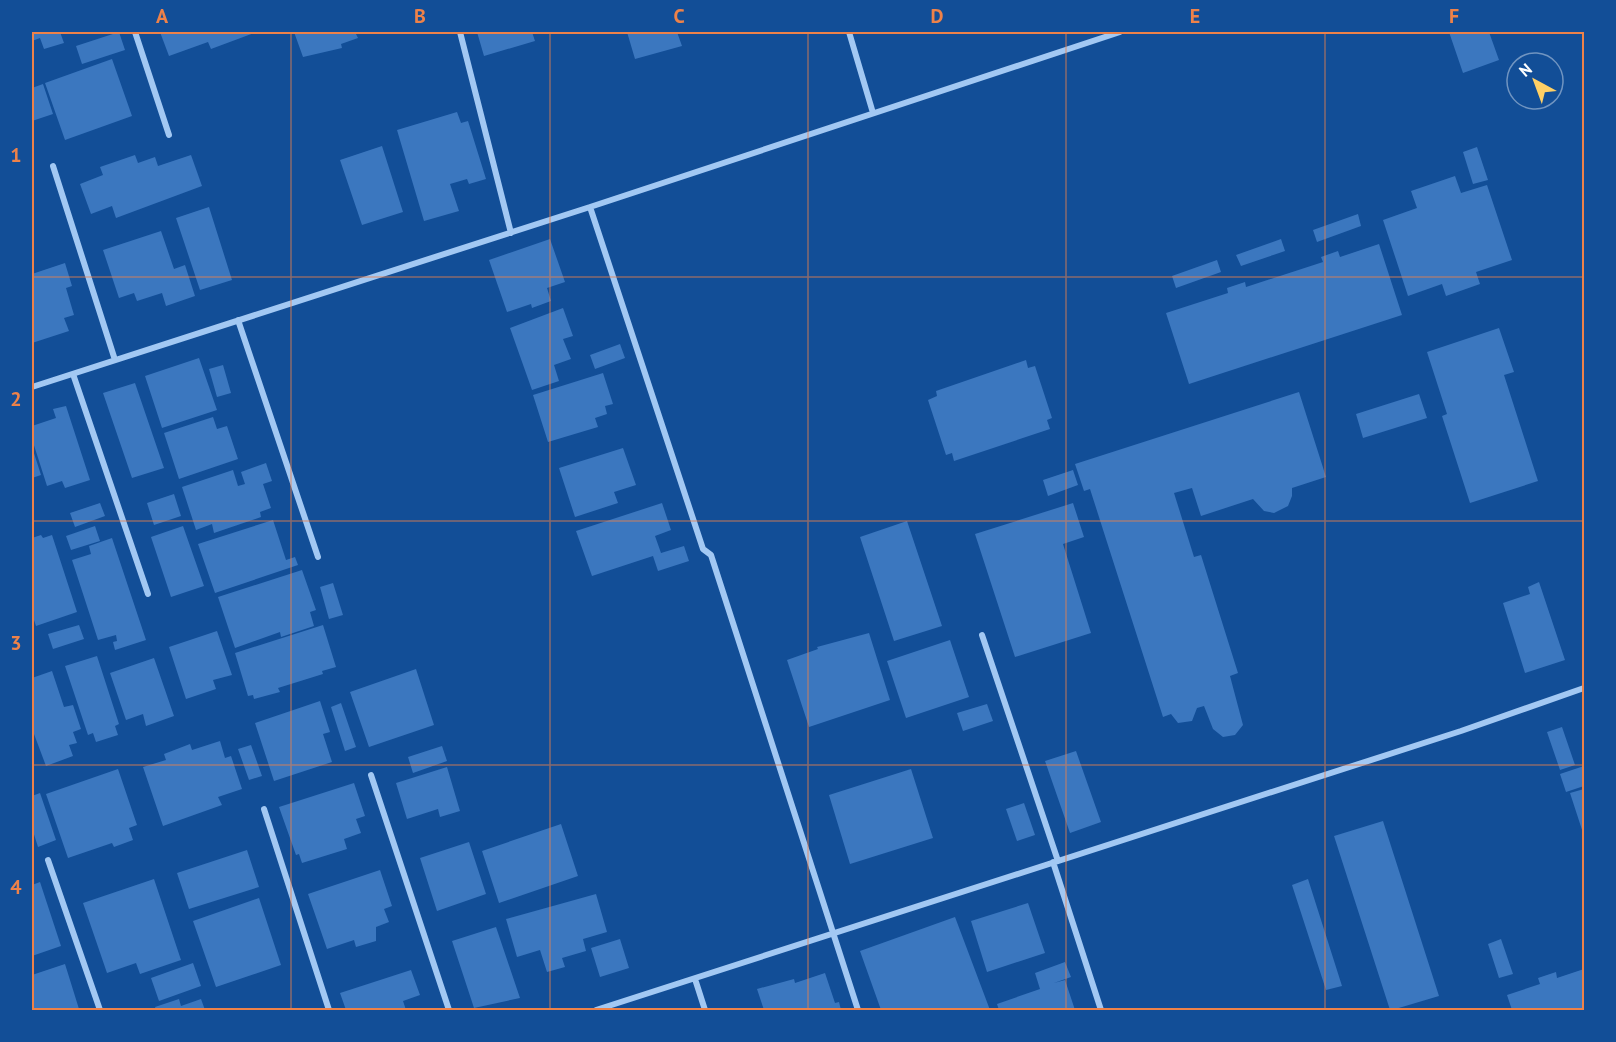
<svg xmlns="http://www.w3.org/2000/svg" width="1616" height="1042" font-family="'PT Sans',sans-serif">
  <rect width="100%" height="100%" fill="#124e97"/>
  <path fill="#3b77bf" d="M 32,32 L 60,32 L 64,43 L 44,49 L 40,38 L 32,41 Z
    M 119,32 L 125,50 L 82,64 L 76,46 Z
    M 160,32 L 257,32 L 211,49 L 208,42 L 169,56 Z
    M 294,32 L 355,32 L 358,38 L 341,44 L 342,48 L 303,57 Z
    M 477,32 L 532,32 L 535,41 L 484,56 Z
    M 627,32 L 677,32 L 682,46 L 635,59 Z
    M 1449,32 L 1489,32 L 1499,60 L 1463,73 Z
    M 112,59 L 132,116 L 65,140 L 45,83 Z
    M 43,84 L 53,114 L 32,121 L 32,88 Z
    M 457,112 L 461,123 L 468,121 L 486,179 L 469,184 L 467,179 L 450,184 L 459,211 L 424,221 L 397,130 Z
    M 382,146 L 403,212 L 362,225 L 340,160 Z
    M 1477,147 L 1488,180 L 1473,184 L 1463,152 Z
    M 135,155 L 138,163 L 155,157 L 158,166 L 191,155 L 202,186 L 116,218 L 112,206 L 91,214 L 80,184 L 103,175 L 100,167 Z
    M 1455,176 L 1461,193 L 1487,185 L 1512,260 L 1476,272 L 1480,284 L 1446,296 L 1442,284 L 1408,296 L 1383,220 L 1417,208 L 1411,191 Z
    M 209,207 L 232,280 L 200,290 L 176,218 Z
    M 1358,214 L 1361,226 L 1317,242 L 1313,230 Z
    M 161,231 L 174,269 L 185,265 L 195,296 L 166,306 L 162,293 L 137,301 L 134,293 L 119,298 L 103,250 Z
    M 550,239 L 565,282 L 547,288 L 551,301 L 532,308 L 531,304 L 507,312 L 489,260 Z
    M 1281,239 L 1285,251 L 1241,266 L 1236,255 Z
    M 1379,244 L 1402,315 L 1189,384 L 1166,313 L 1228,293 L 1227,288 L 1245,282 L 1246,287 L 1323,262 L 1321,257 L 1338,251 L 1340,257 Z
    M 1217,260 L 1221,272 L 1176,288 L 1172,276 Z
    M 65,263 L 72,286 L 66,288 L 74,315 L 64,318 L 69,331 L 32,343 L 32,274 Z
    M 563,308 L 573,336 L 563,339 L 571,359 L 554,365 L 559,381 L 532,390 L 510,328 Z
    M 1499,328 L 1514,372 L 1504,375 L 1538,481 L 1470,503 L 1442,416 L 1447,414 L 1427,352 Z
    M 620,344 L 625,358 L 595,369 L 590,355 Z
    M 199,358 L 217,410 L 162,428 L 145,376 Z
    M 1026,360 L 1028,368 L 1035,366 L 1052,418 L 1047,420 L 1050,429 L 954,461 L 952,453 L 946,455 L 928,400 L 937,396 L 936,391 Z
    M 223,365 L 231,393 L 217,397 L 209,369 Z
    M 603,373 L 613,404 L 605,406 L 607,414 L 595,418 L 598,427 L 548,442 L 533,395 Z
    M 135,383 L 164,468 L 132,478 L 103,393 Z
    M 1299,392 L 1326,477 L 1292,488 L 1292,496 L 1288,506 L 1274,513 L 1264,511 L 1253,499 L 1201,516 L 1192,488 L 1174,493 L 1194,557 L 1201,555 L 1238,673 L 1230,676 L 1243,725 L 1235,735 L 1223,737 L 1213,729 L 1204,706 L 1197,708 L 1192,721 L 1178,723 L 1171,714 L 1163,717 L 1090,489 L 1084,491 L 1075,464 Z
    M 1419,394 L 1427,418 L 1363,438 L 1356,414 Z
    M 66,406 L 90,480 L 65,488 L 62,481 L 47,486 L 32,439 L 32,426 L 56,418 L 53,409 Z
    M 213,417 L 217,429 L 227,426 L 238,459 L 179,479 L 164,433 Z
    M 32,447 L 41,475 L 32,478 Z
    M 623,448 L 636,485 L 614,492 L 618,503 L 575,517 L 559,468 Z
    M 266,463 L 272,481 L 263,484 L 271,508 L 260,512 L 261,517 L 214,533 L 212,524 L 196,530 L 182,487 L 233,470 L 238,486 L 245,484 L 241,472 Z
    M 1073,470 L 1078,485 L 1048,496 L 1043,480 Z
    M 174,494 L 181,516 L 154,525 L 147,503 Z
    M 100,503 L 105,516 L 75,527 L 70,513 Z
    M 662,503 L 671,530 L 655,536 L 661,553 L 684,546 L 689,561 L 658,571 L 653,556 L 592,576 L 576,531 Z
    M 1073,503 L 1084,537 L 1063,544 L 1091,633 L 1015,657 L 975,534 Z
    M 273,520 L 286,560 L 295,557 L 298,565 L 215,593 L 198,544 Z
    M 907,521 L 942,626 L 894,641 L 860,537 Z
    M 95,526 L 100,541 L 71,550 L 66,536 Z
    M 183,526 L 204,586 L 171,597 L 151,537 Z
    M 41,535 L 43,538 L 52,535 L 77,612 L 36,626 L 32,614 L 32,538 Z
    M 112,538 L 146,640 L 115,650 L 113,642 L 117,641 L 116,635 L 98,640 L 72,560 L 91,554 L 89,546 Z
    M 302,570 L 316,610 L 310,612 L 314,626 L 281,637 L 280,632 L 235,648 L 218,597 Z
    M 1539,582 L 1565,660 L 1525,673 L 1503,603 L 1530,594 L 1528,587 Z
    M 333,583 L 343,615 L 329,619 L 320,587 Z
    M 79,625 L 84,639 L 53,649 L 48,634 Z
    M 323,625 L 336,667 L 322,671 L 323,674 L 278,688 L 280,692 L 254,699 L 253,695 L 248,696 L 235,653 Z
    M 217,631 L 232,675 L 213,680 L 216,689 L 186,699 L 169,647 Z
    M 869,633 L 890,700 L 809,727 L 787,660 L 818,649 L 817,647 Z
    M 950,640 L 969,697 L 906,718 L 887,661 Z
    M 97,656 L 119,724 L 115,726 L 118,735 L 96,742 L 93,733 L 88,735 L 65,666 Z
    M 154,658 L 174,716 L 146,726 L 143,714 L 126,720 L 110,673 Z
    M 416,669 L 434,725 L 369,747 L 350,692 Z
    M 52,671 L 64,707 L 73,705 L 81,729 L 73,732 L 77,743 L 69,745 L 73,756 L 46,766 L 34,734 L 32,734 L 32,678 Z
    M 320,701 L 330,732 L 323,734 L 332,762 L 274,781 L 255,723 Z
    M 341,703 L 356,747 L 345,751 L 331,707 Z
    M 987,704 L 993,721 L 963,731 L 957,713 Z
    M 1562,727 L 1575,765 L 1560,770 L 1547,732 Z
    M 220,741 L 225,758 L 231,756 L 242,789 L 218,797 L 222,805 L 163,826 L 143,767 L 166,760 L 164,754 L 190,744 L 192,750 Z
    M 251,745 L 262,776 L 249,780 L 238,749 Z
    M 442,746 L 447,761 L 413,773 L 408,757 Z
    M 1076,751 L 1101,822 L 1070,833 L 1045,761 Z
    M 1584,766 L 1584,786 L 1566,792 L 1560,774 Z
    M 447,767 L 460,811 L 440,817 L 438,809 L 407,819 L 396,783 Z
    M 118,769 L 137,825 L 129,828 L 133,840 L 114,847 L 112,843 L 68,858 L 46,794 Z
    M 911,769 L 933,838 L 850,864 L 829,795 Z
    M 354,783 L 365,816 L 356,819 L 361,833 L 344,839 L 347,849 L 302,863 L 299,854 L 296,855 L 279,807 Z
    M 1584,789 L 1584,836 L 1570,793 Z
    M 40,793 L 56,840 L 38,847 L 32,828 L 32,796 Z
    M 1024,803 L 1035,835 L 1017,841 L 1006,809 Z
    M 1383,821 L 1439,996 L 1392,1010 L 1390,1010 L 1334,836 Z
    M 561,824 L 578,876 L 499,903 L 482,851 Z
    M 469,842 L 486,894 L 437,911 L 420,858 Z
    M 247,850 L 259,887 L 189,909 L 177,873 Z
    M 380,870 L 392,906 L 384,909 L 389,922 L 376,927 L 376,941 L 356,947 L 354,940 L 327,949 L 308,894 Z
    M 154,879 L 181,960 L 140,974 L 136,963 L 107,973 L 83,903 Z
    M 1308,879 L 1342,986 L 1326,990 L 1292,885 Z
    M 40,882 L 61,946 L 32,956 L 32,885 Z
    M 596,894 L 607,932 L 583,939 L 586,951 L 562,958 L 565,967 L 547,972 L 540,950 L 517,957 L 506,919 Z
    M 259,898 L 281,965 L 216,987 L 193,921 Z
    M 1028,903 L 1045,953 L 987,972 L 971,921 Z
    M 955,917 L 990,1010 L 881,1010 L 860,951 Z
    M 496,927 L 520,998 L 474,1008 L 452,941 Z
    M 620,939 L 629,968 L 600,977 L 591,948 Z
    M 1501,939 L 1513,974 L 1499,978 L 1488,944 Z
    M 1065,962 L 1071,977 L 1054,983 L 1065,980 L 1075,1010 L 999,1010 L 997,1004 L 1040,989 L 1035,973 Z
    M 193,963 L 201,986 L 159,1001 L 151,978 Z
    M 65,964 L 79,1009 L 32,1010 L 32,975 Z
    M 1584,969 L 1584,1010 L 1512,1010 L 1507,995 L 1540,984 L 1538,978 L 1556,972 L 1557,978 Z
    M 411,970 L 420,995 L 403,1001 L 406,1010 L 346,1010 L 340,993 Z
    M 825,973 L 835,1003 L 839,1002 L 841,1010 L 764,1010 L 757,989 L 794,979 L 795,983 Z
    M 179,999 L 181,1006 L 201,999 L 205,1010 L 156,1010 L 155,1007 Z"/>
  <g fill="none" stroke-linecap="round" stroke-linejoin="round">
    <path stroke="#a2c8f3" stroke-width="6" d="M 135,32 L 169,135
      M 460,32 L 511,233
      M 849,32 L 873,113
      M 53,166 L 115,360
      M 590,207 L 703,549 L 711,555 L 858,1010
      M 238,320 L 318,557
      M 73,374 L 148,594
      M 32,387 L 590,207 L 1120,32
      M 982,635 L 1058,861
      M 371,775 L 449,1010
      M 264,809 L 329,1010
      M 48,860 L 100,1010
      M 1053,862 L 1101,1010
      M 695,979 L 705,1010
      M 596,1010 L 1461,731 L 1584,688"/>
  </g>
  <path fill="none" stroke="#ee8249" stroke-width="1.5" stroke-opacity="0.55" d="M 291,32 L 291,1010M 550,32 L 550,1010M 808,32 L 808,1010M 1066,32 L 1066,1010M 1325,32 L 1325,1010M 32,277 L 1584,277M 32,521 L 1584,521M 32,765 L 1584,765"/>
  <rect width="1616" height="1042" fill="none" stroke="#124e97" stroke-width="66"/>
  <g transform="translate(1535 81) rotate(319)"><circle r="28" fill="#124e97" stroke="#7195c1" stroke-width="1.5"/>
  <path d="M0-4.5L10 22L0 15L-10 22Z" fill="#ffd065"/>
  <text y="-9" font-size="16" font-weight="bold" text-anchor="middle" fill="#ffffff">N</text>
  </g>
  <rect x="33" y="33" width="1550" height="976" fill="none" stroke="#ee8249" stroke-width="2"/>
  <g font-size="20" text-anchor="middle" font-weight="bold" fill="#ee8249">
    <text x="162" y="23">A</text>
    <text x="420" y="23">B</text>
    <text x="679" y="23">C</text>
    <text x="937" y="23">D</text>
    <text x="1195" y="23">E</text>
    <text x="1454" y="23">F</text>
    <text x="16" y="162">1</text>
    <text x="16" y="406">2</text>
    <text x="16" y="650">3</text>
    <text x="16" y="894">4</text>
  </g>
</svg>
